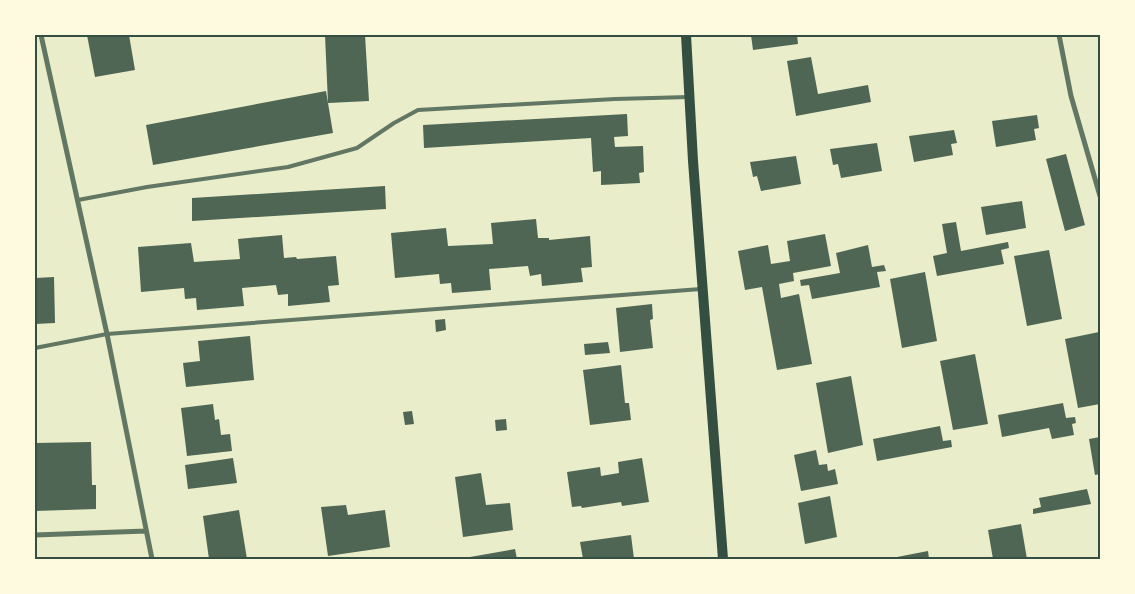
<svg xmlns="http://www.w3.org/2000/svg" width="1135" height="594" font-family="Karla,sans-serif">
  <rect width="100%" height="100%" fill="#e9edc9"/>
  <path fill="#4f6655" d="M 87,35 L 129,35 L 135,70 L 95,77 Z
    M 325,35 L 365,35 L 369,101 L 328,103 Z
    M 751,35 L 797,35 L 798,44 L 753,50 Z
    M 811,57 L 818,94 L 868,85 L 871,102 L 796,116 L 787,61 Z
    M 326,91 L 333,133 L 153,165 L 146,125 Z
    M 627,114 L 628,136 L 614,137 L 615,147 L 643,146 L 644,172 L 639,173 L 640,183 L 601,185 L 601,171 L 593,172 L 591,138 L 424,148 L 423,125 Z
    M 1037,115 L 1039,128 L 1034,129 L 1036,140 L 996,147 L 992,121 Z
    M 954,130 L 957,143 L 951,144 L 953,155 L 914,162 L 909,136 Z
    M 877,143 L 882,171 L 841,178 L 838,164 L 833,165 L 830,149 Z
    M 1066,154 L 1085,225 L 1065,231 L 1046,159 Z
    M 796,156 L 801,184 L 761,191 L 757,176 L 753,177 L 750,162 Z
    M 385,186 L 386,209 L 192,221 L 192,198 Z
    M 1022,201 L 1026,228 L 986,235 L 981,207 Z
    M 536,219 L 538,238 L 549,238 L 549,240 L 590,236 L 592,267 L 581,268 L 583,282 L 542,286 L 541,274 L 530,276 L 528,266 L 489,269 L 491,290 L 452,293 L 451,283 L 440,284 L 439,274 L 395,278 L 391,233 L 446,228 L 448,246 L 493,244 L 491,223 Z
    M 956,222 L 961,251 L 1008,242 L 1009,248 L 1001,250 L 1004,264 L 937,276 L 933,256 L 947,253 L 942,224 Z
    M 825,234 L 831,266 L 793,273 L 794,281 L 779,284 L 781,298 L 799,294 L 812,364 L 777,370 L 762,287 L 745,290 L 738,251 L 768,245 L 771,264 L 790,261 L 787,241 Z
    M 282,235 L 284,258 L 296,257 L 297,259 L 336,256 L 339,285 L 328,286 L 330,302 L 288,306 L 288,294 L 278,295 L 276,285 L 242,288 L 244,306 L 197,310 L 196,298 L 185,299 L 184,288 L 141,292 L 138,247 L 191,243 L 194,262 L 240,259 L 238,239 Z
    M 868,245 L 872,267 L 884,265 L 886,271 L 877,272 L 880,287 L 812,299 L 809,285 L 801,286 L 800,280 L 840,273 L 836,253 Z
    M 1049,250 L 1062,319 L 1027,326 L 1014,256 Z
    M 925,272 L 937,341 L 902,348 L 890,279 Z
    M 54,277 L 55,323 L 35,324 L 35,278 Z
    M 652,304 L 653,319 L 650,320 L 653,348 L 620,352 L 616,308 Z
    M 445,319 L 446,330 L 436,332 L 435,320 Z
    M 1099,332 L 1100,404 L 1078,408 L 1065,339 Z
    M 250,336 L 254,380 L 186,387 L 183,363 L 200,361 L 198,341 Z
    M 608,342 L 610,353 L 585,355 L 584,344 Z
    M 975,354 L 988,424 L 953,430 L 940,361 Z
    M 621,365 L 625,403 L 629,403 L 631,420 L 590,425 L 583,370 Z
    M 851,376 L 863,445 L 828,453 L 816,383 Z
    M 1063,403 L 1066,418 L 1075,417 L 1076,423 L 1072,424 L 1074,435 L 1052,439 L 1049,428 L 1002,437 L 998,415 Z
    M 213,404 L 215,420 L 219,419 L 221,435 L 230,434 L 232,451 L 187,456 L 181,408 Z
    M 412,411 L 414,424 L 405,425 L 403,412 Z
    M 506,419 L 507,430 L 496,431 L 495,420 Z
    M 940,426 L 943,441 L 951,440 L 952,447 L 877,461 L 873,439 Z
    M 1100,437 L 1100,474 L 1095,475 L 1089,439 Z
    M 91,442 L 92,485 L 96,485 L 96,509 L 35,511 L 35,443 Z
    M 816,450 L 819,465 L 827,464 L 828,471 L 835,469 L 838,484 L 801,491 L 794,455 Z
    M 233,458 L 237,483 L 188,489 L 185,465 Z
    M 642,458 L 649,502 L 622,506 L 621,502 L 582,508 L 581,506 L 572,507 L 567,472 L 600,467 L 601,476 L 619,473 L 618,462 Z
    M 481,473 L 486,505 L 510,503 L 513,530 L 463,537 L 455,477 Z
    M 1087,489 L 1091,504 L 1033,514 L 1033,509 L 1041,507 L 1039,498 Z
    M 830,496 L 837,537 L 805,544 L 798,503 Z
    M 346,505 L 348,515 L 385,510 L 390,547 L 328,556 L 321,507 Z
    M 239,510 L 247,559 L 209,559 L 203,516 Z
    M 1021,524 L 1027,559 L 993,559 L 988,530 Z
    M 631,535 L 634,559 L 583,559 L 580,542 Z
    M 515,549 L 517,559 L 471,559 L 470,557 Z
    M 928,551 L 929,559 L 898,559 L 897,557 Z"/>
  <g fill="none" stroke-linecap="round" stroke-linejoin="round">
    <path stroke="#617663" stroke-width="4" d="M 78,200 L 147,187 L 288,167 L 357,148 L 394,123 L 418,110 L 615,99 L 689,97
      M 35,348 L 107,334 L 701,289"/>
    <path stroke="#617663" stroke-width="5" d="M 41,35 L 107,334 L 152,559
      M 1059,35 L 1071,96 L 1100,196
      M 35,535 L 146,531"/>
    <path stroke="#344e41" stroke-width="10" d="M 686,35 L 693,161 L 723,559"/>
  </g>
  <rect width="1135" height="594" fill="none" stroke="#fefae0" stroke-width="72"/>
  <rect x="36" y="36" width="1063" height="522" fill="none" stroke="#344e41" stroke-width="2"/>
</svg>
